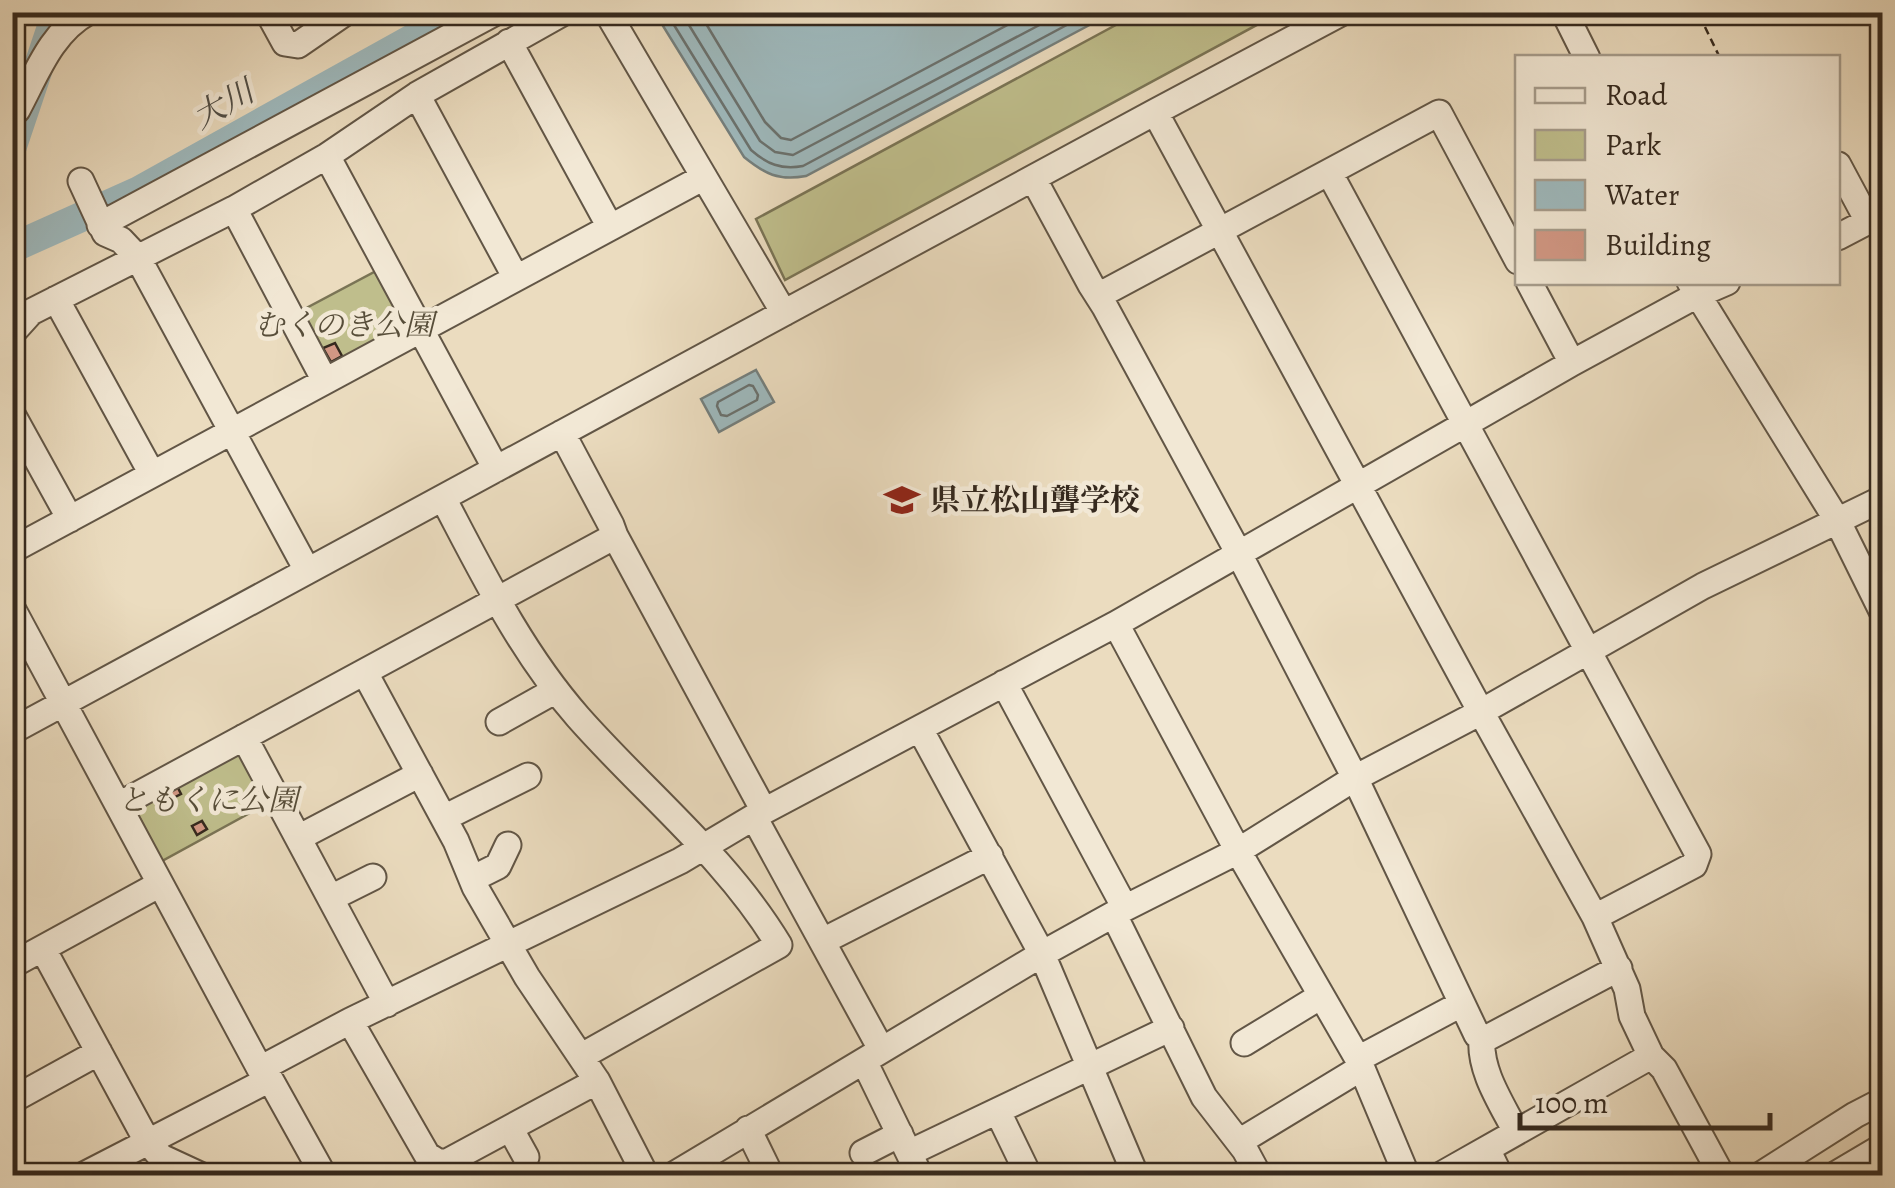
<svg xmlns="http://www.w3.org/2000/svg" width="1895" height="1188" font-family="Alegreya,'Noto Serif JP',serif">
  <rect width="100%" height="100%" fill="#ebdcbf"/>
  <filter id="stains"><feTurbulence type="fractalNoise" baseFrequency=".002" numOctaves="4"/><feColorMatrix values="0 0 0 0 .2 0 0 0 0 .09 0 0 0 0 .02 0 0 0 .5 -.17"/></filter>
  <radialGradient id="worn" r=".72"><stop offset=".6" stop-color="#630" stop-opacity="0"/><stop offset="1" stop-color="#630" stop-opacity=".3"/></radialGradient>
  <path fill="#bfbe8c" stroke="#7a7455" stroke-width="2.5" d="M 1140,12 L 1279,13 L 785,280 L 756,219 Z
    M 378,270 L 405,323 L 402,332 L 336,367 L 323,363 L 297,313 Z
    M 234,750 L 244,753 L 270,802 L 162,861 L 136,811 L 138,803 Z"/>
  <path fill="#9eb9bd" stroke="#747f7d" stroke-width="2.5" d="M 655,13 L 1112,13 L 806,176 C 778,181 765,174 744,157 Z
    M 756,370 L 774,402 L 719,432 L 701,399 Z"/>
  <g fill="none" stroke-linecap="round" stroke-linejoin="round">
    <path stroke="#6a716e" stroke-width="2.5" d="M 666,12 L 751,150 C 767,164 781,170 803,166 L 1091,12
      M 681,12 L 760,141 L 775,152 L 793,155 L 1064,12
      M 699,12 L 765,122 L 781,138 L 791,140 L 1032,12
      M 749,385 L 753,386 L 758,395 L 757,400 L 727,416 L 721,415 L 717,406 L 718,402 Z"/>
    <path stroke="#9eb9bd" stroke-width="30" d="M 12,146 L 57,12
      M 12,248 L 137,192 L 461,12"/>
  </g>
  <path fill="#d29784" stroke="#35291e" stroke-width="2.5" d="M 335,343 L 342,356 L 331,362 L 323,348 Z
    M 177,786 L 181,794 L 165,802 L 161,795 Z
    M 202,821 L 207,829 L 197,835 L 192,826 Z"/>
  <g fill="none" stroke-linecap="round" stroke-linejoin="round">
    <defs>
      <path id="minor" d="M 268,12 L 285,43 L 298,45 L 346,12
        M 607,12 L 784,313
        M 1564,12 L 1587,58
        M 509,42 L 610,227
        M 417,95 L 516,278
        M 12,112 L 17,110 C 36,75 51,32 88,12
        M 1155,112 L 1481,712 L 1595,917 L 1627,989 L 1632,1016 L 1651,1056 L 1664,1069 L 1722,1176
        M 327,156 L 496,469
        M 1838,165 L 1868,221
        M 1329,172 L 1698,854 L 1694,865 L 1595,917
        M 1033,178 L 1091,285 L 1105,307 L 1238,552 L 1355,778 L 1477,1035 L 1482,1038 L 1487,1038 L 1619,968
        M 81,181 L 105,233 L 121,240 L 138,258 L 307,570
        M 234,209 L 325,381
        M 100,225 L 496,12
        M 1838,237 L 1882,214
        M 1529,282 L 1572,363
        M 1690,282 L 1837,520 L 1882,611
        M 1098,296 L 1439,113 L 1518,261
        M 56,299 L 152,474
        M 12,333 L 31,312 L 234,209 L 327,156 L 417,95 L 564,12
        M 12,414 L 70,519
        M 562,433 L 611,525 L 615,536 L 764,811
        M 443,498 C 483,574 521,652 578,717 C 645,793 727,858 779,945 L 582,1056
        M 12,550 L 704,177
        M 12,608 L 260,1069 L 270,1079 L 324,1176
        M 1116,624 L 1238,851 L 1358,1059 L 1407,1176
        M 365,673 L 456,841 L 475,887 L 527,977 L 597,1081 L 646,1176
        M 1004,683 L 1125,908
        M 499,722 L 556,690
        M 920,729 L 1042,954 L 1136,1176
        M 12,731 L 1155,112 L 1343,12
        M 244,737 L 387,1004
        M 119,805 L 615,536
        M 754,817 L 881,1049
        M 444,818 L 528,776
        M 298,838 L 420,774
        M 472,879 L 498,866 L 508,845
        M 331,898 L 373,877
        M 1114,915 L 1204,1097 L 1245,1150 L 1259,1176
        M 823,941 L 990,856
        M 43,949 L 147,1141 L 161,1157 L 202,1176
        M 12,965 L 160,884
        M 350,1021 L 427,1155 L 438,1162 L 447,1162 L 597,1081
        M 1482,1038 C 1479,1071 1502,1104 1516,1132
        M 1244,1043 L 1321,996
        M 1358,1059 L 1461,1004
        M 864,1061 L 920,1176
        M 260,1069 L 350,1021 L 680,861 L 764,811 L 1116,624 L 1572,363 L 1697,295 L 1727,282
        M 12,1100 L 99,1052
        M 998,1112 L 1029,1176
        M 510,1128 L 526,1157
        M 748,1129 L 771,1176
        M 1239,1142 L 1361,1068
        M 1487,1149 L 1500,1176
        M 863,1153 L 900,1134
        M 909,1153 L 1171,1028
        M 82,1176 L 270,1079
        M 672,1176 L 1042,954 L 1125,908 L 1238,851 L 1355,778 L 1481,712 L 1703,586 L 1882,499
        M 1439,1176 L 1651,1056
        M 1759,1176 L 1855,1115 L 1882,1101
        M 1833,1176 L 1882,1147"/>
    </defs>
    <use href="#minor" stroke="#625646" stroke-width="29"/>
    <path stroke="#35291e" stroke-width="2.5" stroke-dasharray="8 5" stroke-linecap="butt" d="M 1705,27 L 1720,58"/>
    <use href="#minor" stroke="#f2e8d5" stroke-width="25"/>
  </g>
  <defs>
    <symbol id="school-bare" viewBox="-9 -9 18 18"><path d="M0-5L7-2L0 1L-7-2ZM-4 1L0 2.5L4 1V4Q0 6-4 4Z" fill="#8f2418" stroke="#f2e8d5" stroke-width="2.5" paint-order="stroke"/></symbol>
  </defs>
  <g fill-rule="evenodd">
    <use href="#school-bare" x="877" y="475" width="50" height="50"/>
  </g>
  <g text-anchor="middle" dominant-baseline="central" stroke-width="9" stroke-linejoin="round" paint-order="stroke">
    <g font-size="30" font-style="italic" fill="#584e3a" stroke="#f2e8d5">
      <text x="344" y="325">むくのき公園</text>
      <text x="208" y="800">ともくに公園</text>
    </g>
    <g font-size="30" font-weight="bold" fill="#35291e" stroke="#f2e8d5" text-anchor="start">
      <text x="930" y="500">県立松山聾学校</text>
    </g>
    <g font-size="32" font-style="italic" fill="#4f4d46" stroke="#f2e8d5">
      <text transform="translate(223 104) rotate(-29)">大川</text>
    </g>
  </g>
  <rect width="1895" height="1188" fill="none" stroke="#ebdcbf" stroke-width="50"/>
  <rect x="15" y="15" width="1865" height="1158" fill="none" stroke="#35291e" stroke-width="5"/>
  <rect x="25" y="25" width="1845" height="1138" fill="none" stroke="#35291e" stroke-width="2.5"/>
  <rect x="1515" y="55" width="325" height="230" fill="#f2e8d5" stroke="#a69c8c" stroke-width="2.5"/>
  <rect x="1535" y="88" width="50" height="15" fill="#f2e8d5" stroke="#a69c8c" stroke-width="2.5"/>
  <text x="1605" y="105" font-size="30" fill="#35291e">Road</text>
  <rect x="1535" y="130" width="50" height="30" fill="#bfbe8c" stroke="#a69c8c" stroke-width="2.5"/>
  <text x="1605" y="155" font-size="30" fill="#35291e">Park</text>
  <rect x="1535" y="180" width="50" height="30" fill="#9eb9bd" stroke="#a69c8c" stroke-width="2.5"/>
  <text x="1605" y="205" font-size="30" fill="#35291e">Water</text>
  <rect x="1535" y="230" width="50" height="30" fill="#d29784" stroke="#a69c8c" stroke-width="2.5"/>
  <text x="1605" y="255" font-size="30" fill="#35291e">Building</text>
  <path d="M1520 1113v15h250v-15" fill="none" stroke="#35291e" stroke-width="5"/>
  <text x="1535" y="1113" font-size="30" fill="#35291e" stroke="#f2e8d5" stroke-width="8" paint-order="stroke">100 m</text>
  <rect width="100%" height="100%" filter="url(#stains)"/>
  <rect width="100%" height="100%" fill="url(#worn)"/>
</svg>
